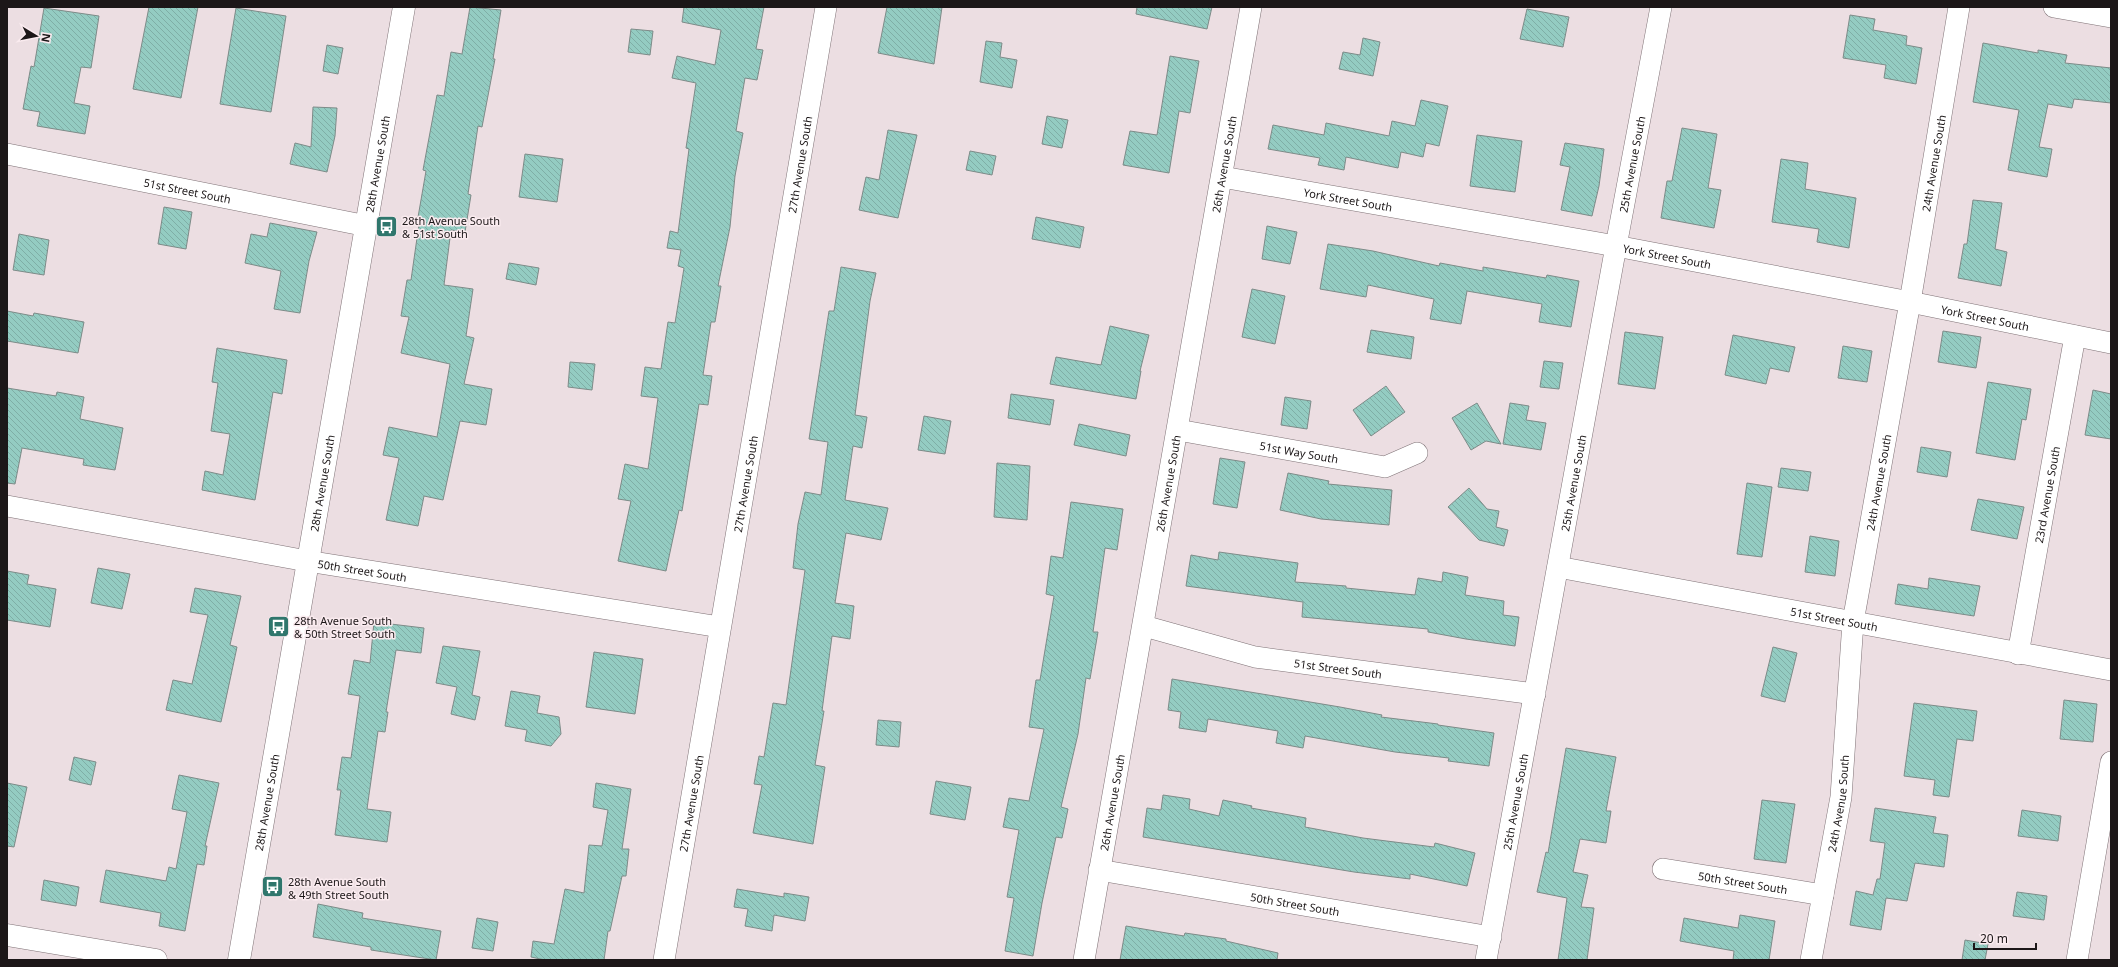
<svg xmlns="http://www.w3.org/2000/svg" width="2118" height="967" font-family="'Noto Sans',sans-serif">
  <defs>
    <pattern id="building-back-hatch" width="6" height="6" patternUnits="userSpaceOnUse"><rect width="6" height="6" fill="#94ccc2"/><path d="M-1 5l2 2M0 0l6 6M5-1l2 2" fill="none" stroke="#7faea6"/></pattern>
  </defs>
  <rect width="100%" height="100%" fill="#ecdee2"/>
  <path fill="url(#building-back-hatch)" stroke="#7d8b88" d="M 149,7 L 198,7 L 181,98 L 133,89 Z
    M 470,7 L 501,10 L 493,59 L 495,59 L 482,127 L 478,126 L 468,194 L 471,195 L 465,232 L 451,230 L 444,285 L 473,289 L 466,336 L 474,338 L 464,384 L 492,389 L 486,425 L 460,421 L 443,500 L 424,496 L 418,526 L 386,520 L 399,458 L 383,455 L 389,427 L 437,437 L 450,364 L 401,353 L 409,317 L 401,316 L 407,280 L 411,280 L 419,224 L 417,223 L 426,171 L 423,170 L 437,95 L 444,96 L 451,52 L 462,54 Z
    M 684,7 L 764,7 L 756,49 L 763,50 L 757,80 L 745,78 L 736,131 L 743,133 L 735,176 L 730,227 L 718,286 L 721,286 L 715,322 L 711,322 L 703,375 L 712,376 L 708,405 L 699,404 L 682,511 L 679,510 L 666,571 L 618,561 L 631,501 L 618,499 L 625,464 L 648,469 L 658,398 L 641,396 L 645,367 L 661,369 L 668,322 L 675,323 L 684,268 L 678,266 L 681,250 L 667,248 L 670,231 L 678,233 L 689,149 L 686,148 L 696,83 L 672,78 L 677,56 L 715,65 L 721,30 L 682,22 Z
    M 887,7 L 942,7 L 934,64 L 878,53 Z
    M 1137,7 L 1212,7 L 1207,29 L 1136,14 Z
    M 44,8 L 99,16 L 91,68 L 81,67 L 74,103 L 90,106 L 85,134 L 37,126 L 40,112 L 23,109 L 31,66 L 34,67 Z
    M 236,8 L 286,16 L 271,112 L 220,104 Z
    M 1527,9 L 1569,17 L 1563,47 L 1520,39 Z
    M 1850,15 L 1875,19 L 1873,30 L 1907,36 L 1906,45 L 1922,48 L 1916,84 L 1884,78 L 1886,65 L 1843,58 Z
    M 631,29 L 653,31 L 650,55 L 628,52 Z
    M 1363,38 L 1380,42 L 1373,76 L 1339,69 L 1343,52 L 1360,55 Z
    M 986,41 L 1002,43 L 1000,57 L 1017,60 L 1012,88 L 980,82 Z
    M 1983,43 L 2038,53 L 2038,50 L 2067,55 L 2065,63 L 2111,68 L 2111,103 L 2074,99 L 2072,108 L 2048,104 L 2039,147 L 2052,149 L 2047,177 L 2008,170 L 2019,110 L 1973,102 Z
    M 327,45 L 343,48 L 338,74 L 323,71 Z
    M 1170,56 L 1199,61 L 1190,113 L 1179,111 L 1169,173 L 1123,165 L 1130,131 L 1157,135 Z
    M 1421,100 L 1448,106 L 1439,146 L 1426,143 L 1423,157 L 1401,152 L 1398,168 L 1346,157 L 1344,170 L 1318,165 L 1320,158 L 1268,149 L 1273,125 L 1324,135 L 1326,123 L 1389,136 L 1392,121 L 1415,126 Z
    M 313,107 L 337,108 L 335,136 L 327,172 L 290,164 L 295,143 L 311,147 Z
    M 1047,116 L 1068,120 L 1062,148 L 1042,144 Z
    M 1682,128 L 1717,134 L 1708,188 L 1721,190 L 1714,228 L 1661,218 L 1667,181 L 1672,181 Z
    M 888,130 L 917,135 L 898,218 L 859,210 L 866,177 L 879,180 Z
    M 1477,135 L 1522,141 L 1515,192 L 1470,186 Z
    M 1565,143 L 1604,149 L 1599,186 L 1592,216 L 1561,210 L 1570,167 L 1560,165 Z
    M 970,151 L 996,156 L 992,175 L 966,170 Z
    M 525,154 L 563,159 L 557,202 L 519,197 Z
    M 1781,159 L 1808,163 L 1805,189 L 1856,198 L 1849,248 L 1817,242 L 1819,229 L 1772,222 Z
    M 1973,200 L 2002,203 L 1995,249 L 2007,252 L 2001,286 L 1958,278 L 1964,244 L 1967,244 Z
    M 164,207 L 192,212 L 186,249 L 158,244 Z
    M 1036,217 L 1084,227 L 1080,248 L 1032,239 Z
    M 270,223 L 317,232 L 309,261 L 300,313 L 274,309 L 281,271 L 245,263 L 251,234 L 267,237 Z
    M 1267,226 L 1297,232 L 1290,264 L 1262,259 Z
    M 19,234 L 49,240 L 44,275 L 13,270 Z
    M 1328,244 L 1373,251 L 1439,266 L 1440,263 L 1483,271 L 1483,267 L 1546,278 L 1547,275 L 1579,281 L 1571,327 L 1539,322 L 1542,304 L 1467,291 L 1461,324 L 1430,319 L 1434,299 L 1368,285 L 1366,297 L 1320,289 Z
    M 509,263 L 539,268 L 536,285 L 506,279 Z
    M 841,267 L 876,273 L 870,301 L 855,415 L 867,417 L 862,448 L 853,446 L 845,500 L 888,508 L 881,540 L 846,533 L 835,603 L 854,606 L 850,639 L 832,636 L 822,711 L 824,711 L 815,765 L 825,767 L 813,844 L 753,833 L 762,785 L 754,784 L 759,756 L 764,757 L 773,703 L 786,705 L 805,570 L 793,568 L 798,524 L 805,492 L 821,495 L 828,442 L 809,439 L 829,311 L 834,311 Z
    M 1252,289 L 1285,296 L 1275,344 L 1242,337 Z
    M 7,311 L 33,316 L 34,313 L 84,322 L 78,353 L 7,341 Z
    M 1110,326 L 1149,335 L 1140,371 L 1141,371 L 1136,399 L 1050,384 L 1056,357 L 1101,365 Z
    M 1371,330 L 1414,337 L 1411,359 L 1367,352 Z
    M 1943,331 L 1981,337 L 1976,368 L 1938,362 Z
    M 1625,332 L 1663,337 L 1655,389 L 1618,384 Z
    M 1733,335 L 1795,347 L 1789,372 L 1770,368 L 1766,384 L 1725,375 Z
    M 1843,346 L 1872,351 L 1867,382 L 1838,378 Z
    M 217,348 L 287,360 L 282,394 L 273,392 L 255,500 L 202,490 L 205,471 L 223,475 L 230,434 L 211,431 L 218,383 L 212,382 Z
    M 1544,361 L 1563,363 L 1559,389 L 1540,387 Z
    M 570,362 L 595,364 L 592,390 L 568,387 Z
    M 1988,382 L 2031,389 L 2026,420 L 2022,419 L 2015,460 L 1976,453 Z
    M 1386,386 L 1405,412 L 1371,436 L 1353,410 Z
    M 7,388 L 56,396 L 57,392 L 84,397 L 80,419 L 123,428 L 115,470 L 83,465 L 84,459 L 22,448 L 15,484 L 7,483 Z
    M 2093,390 L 2111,394 L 2111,439 L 2085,435 Z
    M 1011,394 L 1054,400 L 1050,425 L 1008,418 Z
    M 1285,397 L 1311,401 L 1307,429 L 1281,425 Z
    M 1477,403 L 1501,444 L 1486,441 L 1471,450 L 1452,418 Z
    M 1510,403 L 1529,406 L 1526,420 L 1546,423 L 1541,450 L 1503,444 Z
    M 924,416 L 951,421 L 945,454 L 918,450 Z
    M 1079,424 L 1130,435 L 1126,456 L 1074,445 Z
    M 1921,447 L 1951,452 L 1947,477 L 1917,472 Z
    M 1220,458 L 1245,462 L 1237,508 L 1213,504 Z
    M 997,463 L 1030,466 L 1027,520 L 994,517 Z
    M 1781,468 L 1811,472 L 1808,491 L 1778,487 Z
    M 1288,473 L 1329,481 L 1328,484 L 1392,490 L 1389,525 L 1321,519 L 1280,510 Z
    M 1747,483 L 1772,487 L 1762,557 L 1737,554 Z
    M 1469,488 L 1487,509 L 1499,511 L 1496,527 L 1508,530 L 1504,546 L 1479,540 L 1448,507 Z
    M 1978,499 L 2024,507 L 2017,539 L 1971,530 Z
    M 1071,502 L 1123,509 L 1117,550 L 1105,548 L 1093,632 L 1098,632 L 1090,679 L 1086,678 L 1078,734 L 1061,807 L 1068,809 L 1062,838 L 1056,837 L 1042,903 L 1033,956 L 1005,951 L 1014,898 L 1007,897 L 1019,830 L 1003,827 L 1009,798 L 1029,801 L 1044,729 L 1029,727 L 1036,680 L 1040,680 L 1054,596 L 1046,594 L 1051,556 L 1063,558 Z
    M 1810,536 L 1839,541 L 1835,576 L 1805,572 Z
    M 1219,552 L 1298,563 L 1295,582 L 1346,586 L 1346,588 L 1415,595 L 1418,578 L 1442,582 L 1443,572 L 1468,577 L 1465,595 L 1504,601 L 1503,615 L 1519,617 L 1515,646 L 1466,639 L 1428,632 L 1428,629 L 1302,617 L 1303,602 L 1186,586 L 1191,555 L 1218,560 Z
    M 98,568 L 130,574 L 122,609 L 91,603 Z
    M 7,571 L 29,575 L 27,584 L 56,589 L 50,627 L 7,620 Z
    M 1929,578 L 1980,586 L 1974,616 L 1895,604 L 1898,584 L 1928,589 Z
    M 195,588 L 241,596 L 230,645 L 237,647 L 221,722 L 166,710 L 173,680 L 192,684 L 208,615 L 190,612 Z
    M 374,622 L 424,628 L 421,653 L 396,650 L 386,712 L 388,712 L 385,732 L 378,731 L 367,809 L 391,812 L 387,842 L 335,835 L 341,790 L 337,790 L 342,757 L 351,758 L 360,696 L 348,694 L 354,660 L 370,663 Z
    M 443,646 L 480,651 L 472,695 L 480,697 L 475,720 L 451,714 L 457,687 L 436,683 Z
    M 1773,647 L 1797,653 L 1785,702 L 1761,696 Z
    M 594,652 L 643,659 L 635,714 L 586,707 Z
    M 1172,679 L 1340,707 L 1382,715 L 1381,717 L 1438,724 L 1438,725 L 1494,733 L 1489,766 L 1448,761 L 1449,758 L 1395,752 L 1305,736 L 1303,748 L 1276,743 L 1278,731 L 1208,719 L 1206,732 L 1179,728 L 1181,712 L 1168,710 Z
    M 511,691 L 540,696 L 537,713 L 559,717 L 561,734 L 551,746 L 525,741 L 527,730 L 505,726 Z
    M 2064,700 L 2097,704 L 2093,742 L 2060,739 Z
    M 1914,703 L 1977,711 L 1973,741 L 1957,739 L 1949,797 L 1933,795 L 1935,780 L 1904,776 Z
    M 878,720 L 901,722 L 899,747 L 876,745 Z
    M 1566,748 L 1616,757 L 1606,811 L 1611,811 L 1606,843 L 1580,839 L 1573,872 L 1588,875 L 1581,907 L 1594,908 L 1587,960 L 1558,960 L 1567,898 L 1537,892 L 1546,852 L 1548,853 Z
    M 74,757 L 96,762 L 91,785 L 69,780 Z
    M 179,775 L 219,783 L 205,846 L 207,846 L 204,865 L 197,864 L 185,931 L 159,926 L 161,913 L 100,902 L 106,870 L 166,881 L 169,867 L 176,869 L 187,812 L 172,809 Z
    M 936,781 L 971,787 L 965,820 L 930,814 Z
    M 7,783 L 27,787 L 14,847 L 7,846 Z
    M 596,783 L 631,789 L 622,849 L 629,849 L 626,876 L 622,876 L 610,931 L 608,931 L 604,960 L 545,960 L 531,957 L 533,941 L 554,944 L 565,889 L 584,893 L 589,845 L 602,846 L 608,810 L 593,807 Z
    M 1163,795 L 1190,799 L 1189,809 L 1219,816 L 1223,800 L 1252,806 L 1251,808 L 1306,818 L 1305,827 L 1363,838 L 1434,847 L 1435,843 L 1475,853 L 1467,886 L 1410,874 L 1410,879 L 1354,872 L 1143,837 L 1147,808 L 1161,810 Z
    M 1762,800 L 1795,804 L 1786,863 L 1754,859 Z
    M 1875,808 L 1936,817 L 1933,833 L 1948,835 L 1944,867 L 1915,863 L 1907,901 L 1886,898 L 1881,930 L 1850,925 L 1856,891 L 1873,895 L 1877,879 L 1880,879 L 1885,843 L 1870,841 Z
    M 2022,810 L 2061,816 L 2058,841 L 2018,836 Z
    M 44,880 L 79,887 L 76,906 L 41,900 Z
    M 737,889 L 784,897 L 784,893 L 809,897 L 805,921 L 774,915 L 772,931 L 745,926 L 748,909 L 734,907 Z
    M 2017,892 L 2047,896 L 2044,920 L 2013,916 Z
    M 318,904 L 363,913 L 362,918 L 441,931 L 436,960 L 371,950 L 371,947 L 313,937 Z
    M 1740,915 L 1775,921 L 1769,960 L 1733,960 L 1734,951 L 1680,941 L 1684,918 L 1738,928 Z
    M 477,918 L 498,922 L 493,951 L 472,948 Z
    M 1126,926 L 1184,936 L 1185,933 L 1226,939 L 1226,941 L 1278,953 L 1277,960 L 1120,960 Z
    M 1965,940 L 1988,944 L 1985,960 L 1962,960 Z"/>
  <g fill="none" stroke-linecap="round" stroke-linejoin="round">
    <defs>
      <g id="minor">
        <path d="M 2054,7 L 2111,17"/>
        <path id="s1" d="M 7,154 L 367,226"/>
        <path id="s2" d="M 1222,177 L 1616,246 L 1910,302 L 2111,343"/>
        <path id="s3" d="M 1178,430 L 1385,467 L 1417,453"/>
        <path id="s4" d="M 7,506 L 307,561 L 720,627"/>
        <path id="s5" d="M 1558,567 L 2111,670"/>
        <path id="s6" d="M 1144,626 L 1255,657 L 1535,694"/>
        <path id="s7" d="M 2018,654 L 2075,336"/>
        <path id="s8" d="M 1663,869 L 1823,895"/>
        <path id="s9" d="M 1099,870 L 1491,937"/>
        <path id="s10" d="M 664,960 L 826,7"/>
        <path id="s11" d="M 1084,960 L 1251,7"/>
        <path id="s12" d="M 1486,960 L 1616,246 L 1661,7"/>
        <path id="s13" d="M 1811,960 L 1841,797 L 1853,622 L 1910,302 L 1959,7"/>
        <path d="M 2077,960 L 2111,762"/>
      </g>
      <g id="tertiary">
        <path d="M 7,935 L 156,960"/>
        <path id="s14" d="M 239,960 L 404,7"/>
      </g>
    </defs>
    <use href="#minor" stroke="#7f7276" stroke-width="22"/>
    <use href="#tertiary" stroke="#7f7276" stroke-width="23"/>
    <use href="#minor" stroke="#fff" stroke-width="21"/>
    <use href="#tertiary" stroke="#fff" stroke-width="22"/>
  </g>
  <defs>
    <symbol id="bus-square" viewBox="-11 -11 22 22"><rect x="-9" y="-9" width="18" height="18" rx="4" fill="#2f766c" stroke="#faebef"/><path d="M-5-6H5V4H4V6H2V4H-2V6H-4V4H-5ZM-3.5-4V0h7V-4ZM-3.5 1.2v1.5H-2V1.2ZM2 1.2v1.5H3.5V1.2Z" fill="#fff"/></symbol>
  </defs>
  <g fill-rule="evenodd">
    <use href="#bus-square" x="374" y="214" width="25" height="25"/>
    <use href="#bus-square" x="266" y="614" width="25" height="25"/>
    <use href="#bus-square" x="260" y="874" width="25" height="25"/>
  </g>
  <g text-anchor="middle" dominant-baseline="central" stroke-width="3" stroke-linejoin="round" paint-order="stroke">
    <g font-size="11" fill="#1c1718" stroke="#faebef">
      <text stroke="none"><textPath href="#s13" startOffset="807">24th Avenue South</textPath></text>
      <text stroke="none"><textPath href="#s14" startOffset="808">28th Avenue South</textPath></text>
      <text stroke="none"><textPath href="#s10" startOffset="807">27th Avenue South</textPath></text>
      <text stroke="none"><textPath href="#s11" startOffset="808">26th Avenue South</textPath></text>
      <text stroke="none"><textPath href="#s12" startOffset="809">25th Avenue South</textPath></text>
      <text stroke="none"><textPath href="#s1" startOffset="184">51st Street South</textPath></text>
      <text stroke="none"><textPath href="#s2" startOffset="128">York Street South</textPath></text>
      <text stroke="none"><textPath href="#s2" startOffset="452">York Street South</textPath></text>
      <text stroke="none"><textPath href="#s2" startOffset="776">York Street South</textPath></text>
      <text stroke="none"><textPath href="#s3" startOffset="123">51st Way South</textPath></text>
      <text stroke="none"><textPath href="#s14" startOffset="484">28th Avenue South</textPath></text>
      <text stroke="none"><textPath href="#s10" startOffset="483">27th Avenue South</textPath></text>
      <text stroke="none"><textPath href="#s12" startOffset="485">25th Avenue South</textPath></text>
      <text stroke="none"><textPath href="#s13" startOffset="483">24th Avenue South</textPath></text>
      <text stroke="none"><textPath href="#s11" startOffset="484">26th Avenue South</textPath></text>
      <text stroke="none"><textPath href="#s7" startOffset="162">23rd Avenue South</textPath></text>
      <text stroke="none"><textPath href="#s4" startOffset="361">50th Street South</textPath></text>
      <text stroke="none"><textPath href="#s5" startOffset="281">51st Street South</textPath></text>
      <text stroke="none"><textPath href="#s6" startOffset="199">51st Street South</textPath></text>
      <text stroke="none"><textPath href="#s12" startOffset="161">25th Avenue South</textPath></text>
      <text stroke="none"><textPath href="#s14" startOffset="160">28th Avenue South</textPath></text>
      <text stroke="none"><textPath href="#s10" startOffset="159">27th Avenue South</textPath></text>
      <text stroke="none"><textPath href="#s11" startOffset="160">26th Avenue South</textPath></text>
      <text stroke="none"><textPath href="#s13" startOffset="159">24th Avenue South</textPath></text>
      <text stroke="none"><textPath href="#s8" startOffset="81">50th Street South</textPath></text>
      <text stroke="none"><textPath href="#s9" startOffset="199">50th Street South</textPath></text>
    </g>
    <g font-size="11" fill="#1c1718" stroke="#faebef" text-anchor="start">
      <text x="402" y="220">28th Avenue South<tspan x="402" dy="13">&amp; 51st South</tspan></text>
      <text x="294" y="620">28th Avenue South<tspan x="294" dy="13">&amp; 50th Street South</tspan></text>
      <text x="288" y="881">28th Avenue South<tspan x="288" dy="13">&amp; 49th Street South</tspan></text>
    </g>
  </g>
  <rect width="2118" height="967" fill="none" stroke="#1c1718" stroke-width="16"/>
  <g transform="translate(36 36) rotate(100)" stroke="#faebef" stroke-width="3" paint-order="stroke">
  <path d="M0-3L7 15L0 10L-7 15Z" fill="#1c1718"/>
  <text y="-6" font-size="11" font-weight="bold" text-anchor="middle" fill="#1c1718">N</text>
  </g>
  <path d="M1974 943v6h62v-6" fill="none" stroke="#1c1718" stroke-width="2"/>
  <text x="1980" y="943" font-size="12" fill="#1c1718" stroke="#faebef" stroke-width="3" paint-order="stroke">20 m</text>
</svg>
